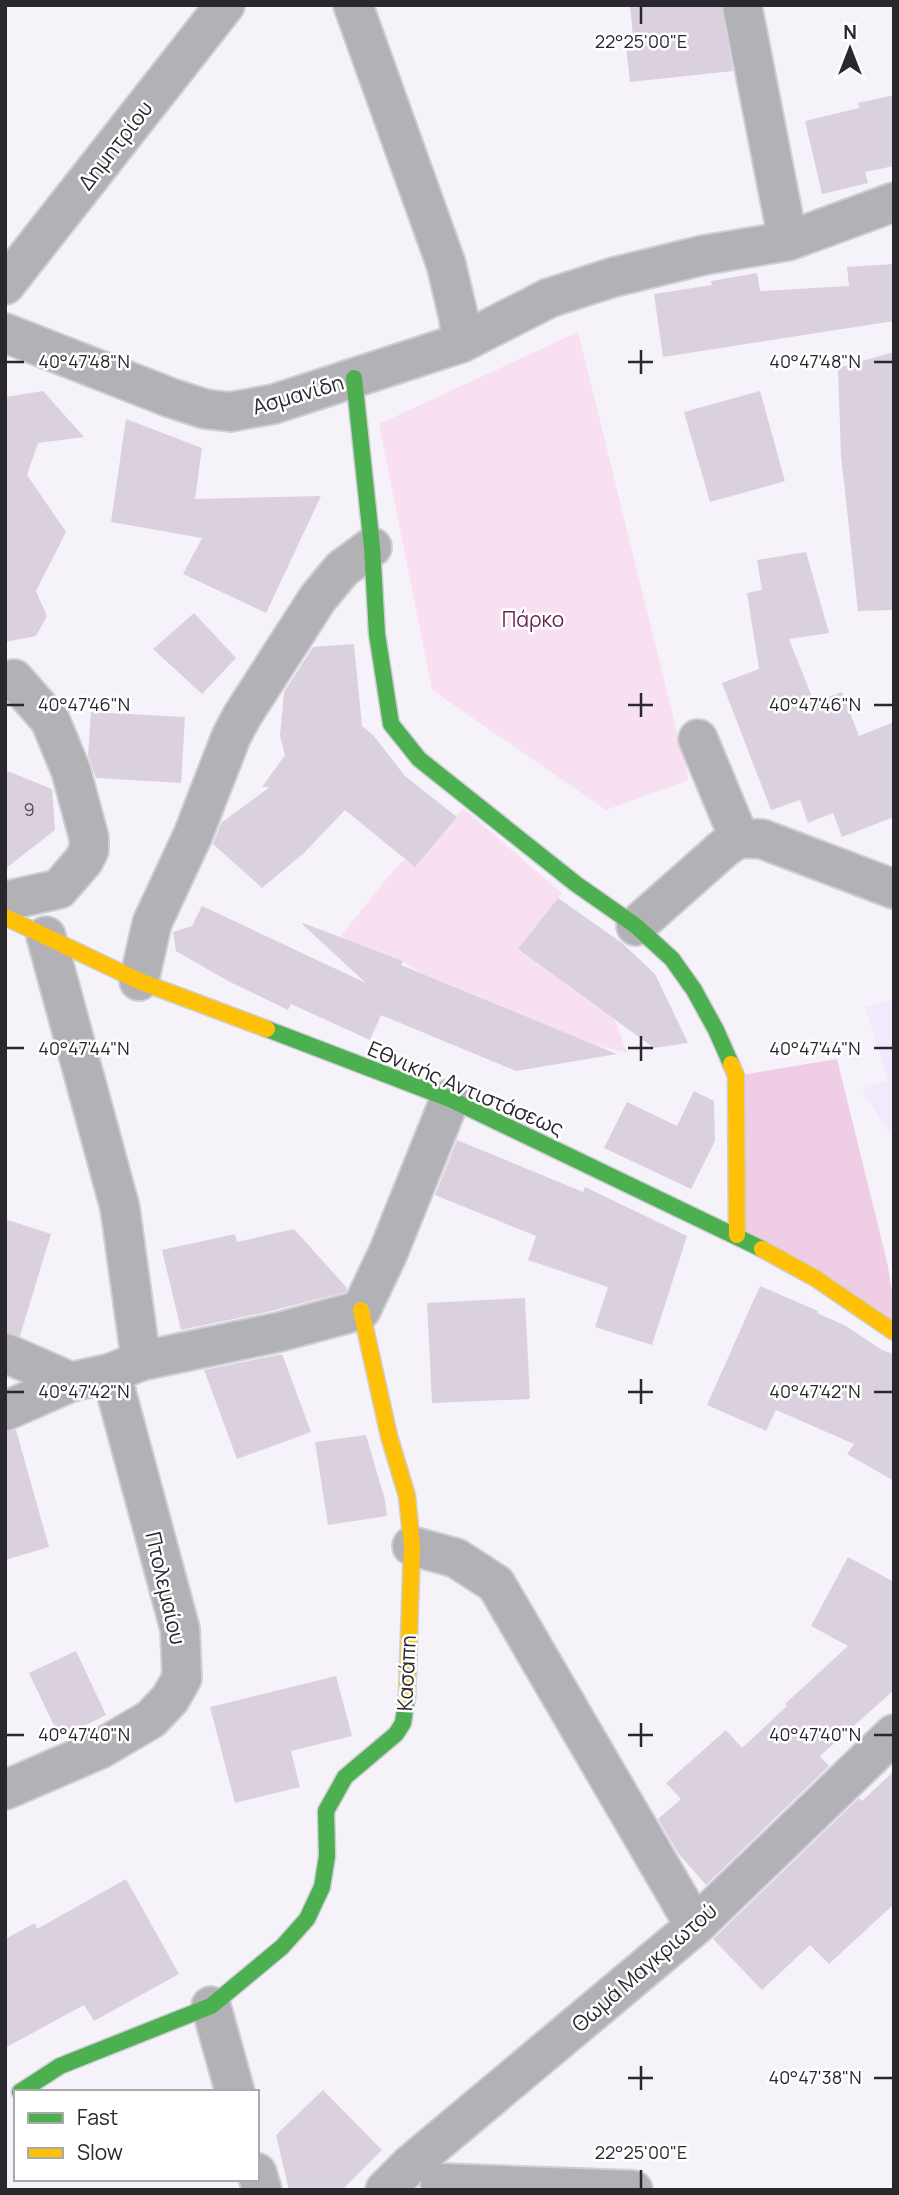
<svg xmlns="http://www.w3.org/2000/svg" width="899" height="2195" font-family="Manrope,sans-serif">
  <rect width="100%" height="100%" fill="#f5f2fa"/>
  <path fill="#f1eafd" d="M 894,999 L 894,1141 L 862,1089 L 888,1080 L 865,1007 Z"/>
  <path fill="#f8e0f1" d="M 578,332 L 689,780 L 606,810 L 432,690 L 379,424 Z
    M 464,809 L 562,893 L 518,949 L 615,1020 L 627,1053 L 592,1044 L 421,973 L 403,961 L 340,937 L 396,867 Z"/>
  <path fill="#efcde4" d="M 837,1059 L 887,1262 L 894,1303 L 894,1332 L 737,1235 L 736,1076 Z"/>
  <path fill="#dbd1de" d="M 630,5 L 721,5 L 733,71 L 630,82 L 625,37 L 633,37 Z
    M 894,95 L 894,166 L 865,172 L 868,183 L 822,194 L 805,121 L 859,108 L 858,103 Z
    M 894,264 L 894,321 L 663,357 L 654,294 L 712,285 L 711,281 L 757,273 L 760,291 L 849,286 L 847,267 Z
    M 894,352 L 894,610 L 858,611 L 841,455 L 838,368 Z
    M 43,391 L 84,437 L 38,443 L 27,475 L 66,532 L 36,591 L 47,616 L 36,636 L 5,642 L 5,397 Z
    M 760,391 L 785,481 L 710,502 L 684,412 Z
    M 126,419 L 202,448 L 195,499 L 321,496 L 266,613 L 183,574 L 202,538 L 111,522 Z
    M 806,552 L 829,633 L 789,639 L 814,702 L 842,692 L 859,736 L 894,722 L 894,817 L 842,837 L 833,813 L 808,823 L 800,800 L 771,810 L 722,683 L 759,669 L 747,593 L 762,590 L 757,560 Z
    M 194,613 L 236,658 L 202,694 L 153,649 Z
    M 354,644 L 362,726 L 373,735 L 405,776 L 457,817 L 415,867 L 345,810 L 304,853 L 262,888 L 213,844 L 221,823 L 270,787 L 262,787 L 285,755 L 280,736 L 284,692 L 313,647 Z
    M 91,712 L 185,717 L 181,783 L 96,778 L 88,755 Z
    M 5,770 L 52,789 L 55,830 L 5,869 Z
    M 558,898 L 622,943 L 655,974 L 688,1043 L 654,1048 L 518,949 Z
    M 202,906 L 366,983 L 302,924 L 303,923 L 403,961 L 401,965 L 617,1054 L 516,1071 L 381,1015 L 370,1040 L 291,1004 L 288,1010 L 228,981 L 176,951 L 173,932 L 192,926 Z
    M 694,1091 L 714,1101 L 715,1141 L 691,1189 L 604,1148 L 627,1102 L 677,1126 Z
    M 457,1140 L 583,1192 L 585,1187 L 687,1236 L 652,1345 L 595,1327 L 608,1287 L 528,1260 L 536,1236 L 435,1195 Z
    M 5,1219 L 51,1234 L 20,1336 L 5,1332 Z
    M 294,1229 L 347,1288 L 346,1292 L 267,1312 L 181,1330 L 162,1250 L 235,1234 L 237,1242 Z
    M 760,1286 L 818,1311 L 817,1313 L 846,1326 L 882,1350 L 894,1354 L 894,1481 L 847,1454 L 854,1444 L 776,1410 L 766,1431 L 707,1405 Z
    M 525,1298 L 530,1399 L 432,1403 L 427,1303 Z
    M 282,1354 L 311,1432 L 237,1459 L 204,1370 Z
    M 16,1430 L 49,1547 L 5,1560 L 5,1432 Z
    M 366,1435 L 385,1500 L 387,1516 L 328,1525 L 315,1442 Z
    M 848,1557 L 894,1582 L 894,1690 L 820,1756 L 829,1766 L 706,1885 L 678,1853 L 658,1819 L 681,1799 L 666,1783 L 726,1730 L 742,1748 L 787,1706 L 785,1704 L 848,1646 L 811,1626 Z
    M 76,1651 L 106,1715 L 60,1738 L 29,1673 Z
    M 336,1676 L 352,1736 L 291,1751 L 300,1787 L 235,1803 L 210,1707 Z
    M 894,1771 L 894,1904 L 829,1964 L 810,1945 L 762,1990 L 713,1939 L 859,1798 L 862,1801 Z
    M 126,1879 L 179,1974 L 94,2021 L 84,2005 L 5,2048 L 5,1939 L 35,1923 L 37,1929 Z
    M 323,2090 L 382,2150 L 342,2190 L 289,2190 L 276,2135 Z"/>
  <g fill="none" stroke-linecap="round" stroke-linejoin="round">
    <defs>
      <path id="street" d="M 353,5 L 446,264 L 459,319 L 461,343
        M 742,5 L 788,241
        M 5,285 L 225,5
        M 5,333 L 171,398 L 205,409 L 230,412 L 274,404 L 461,343 L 549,298 L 614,277 L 704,255 L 788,241 L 894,202
        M 698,739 L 739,838
        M 5,901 L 59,889 L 84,860 L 89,850 L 89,838 L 71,771 L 50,720 L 14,679
        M 636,926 L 724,848 L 739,838 L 762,839 L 894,889
        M 46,936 L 120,1208 L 141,1361
        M 139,981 L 152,923 L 193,835 L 231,737 L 242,716 L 318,598 L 342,569 L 372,547
        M 5,1353 L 71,1382
        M 5,1411 L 71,1382 L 111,1373 L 141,1361 L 279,1332 L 361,1310 L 388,1253 L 450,1099
        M 412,1546 L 456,1558 L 496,1584 L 695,1926
        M 5,1790 L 100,1749 L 151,1719 L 170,1699 L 182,1678 L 180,1629 L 111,1373
        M 211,2006 L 235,2092
        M 257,2173 L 262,2190
        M 440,2183 L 633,2190
        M 385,2190 L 411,2164 L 695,1926 L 894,1734"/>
      <path id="fast" d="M 354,378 L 372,547 L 377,634 L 391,724 L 419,759 L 576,884 L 636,926 L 672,959 L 694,990 L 716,1030 L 731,1064
        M 267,1029 L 450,1099 L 762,1249
        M 20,2092 L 60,2066 L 211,2006 L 282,1947 L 307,1919 L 322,1887 L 327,1856 L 326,1811 L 345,1777 L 396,1734 L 403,1723 L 407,1696"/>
      <path id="slow" d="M 5,917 L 139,981 L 267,1029
        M 731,1064 L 736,1076 L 737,1235
        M 762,1249 L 815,1278 L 894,1332
        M 361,1310 L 389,1436 L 407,1496 L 412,1546 L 407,1696"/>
    </defs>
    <use href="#street" stroke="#d0ced5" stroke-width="42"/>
    <use href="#fast" stroke="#d0ced5" stroke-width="19"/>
    <use href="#slow" stroke="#d0ced5" stroke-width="19"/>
    <use href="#street" stroke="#b2b1b5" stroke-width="38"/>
    <use href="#fast" stroke="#4caf50" stroke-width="16"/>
    <use href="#slow" stroke="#ffc107" stroke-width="16"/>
  </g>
  <path fill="none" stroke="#2a272f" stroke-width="2.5" d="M 641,7 L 641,24M 641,350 L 641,374M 7,362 L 24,362M 628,362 L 653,362M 874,362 L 892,362M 641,693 L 641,717M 7,705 L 24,705M 628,705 L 653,705M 874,705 L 892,705M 641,1036 L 641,1061M 7,1048 L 24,1048M 628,1048 L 653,1048M 874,1048 L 892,1048M 641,1379 L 641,1404M 7,1392 L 24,1392M 628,1392 L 653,1392M 874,1392 L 892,1392M 641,1723 L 641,1747M 7,1735 L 24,1735M 628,1735 L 653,1735M 874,1735 L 892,1735M 641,2066 L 641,2090M 628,2078 L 653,2078M 874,2078 L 892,2078M 641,2170 L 641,2188"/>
  <g text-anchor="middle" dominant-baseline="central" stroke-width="5" stroke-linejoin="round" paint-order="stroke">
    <g font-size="18" fill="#56525b">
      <text x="29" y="809">9</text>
    </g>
    <g font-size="21" fill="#2a272f" stroke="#fff">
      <text transform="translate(115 145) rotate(-52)">Δημητρίου</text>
      <text transform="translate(298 394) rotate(-16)">Ασμανίδη</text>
      <text transform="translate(466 1088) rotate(23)">Εθνικής Αντιστάσεως</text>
      <text transform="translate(166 1588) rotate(77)">Πτολεμαίου</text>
      <text transform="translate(406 1673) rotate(-87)">Κασάπη</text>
      <text transform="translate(644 1967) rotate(-41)">Θωμά Μαγκριωτού</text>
    </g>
    <g font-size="21" fill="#6a2654" stroke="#fff">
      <text x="533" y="619">Πάρκο</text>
    </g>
  </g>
  <g font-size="18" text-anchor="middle" fill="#2a272f" stroke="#fff" stroke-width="5" stroke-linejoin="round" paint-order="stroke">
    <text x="641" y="48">22°25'00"E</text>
    <text x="84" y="368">40°47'48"N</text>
    <text x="815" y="368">40°47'48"N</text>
    <text x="84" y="711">40°47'46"N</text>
    <text x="815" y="711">40°47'46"N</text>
    <text x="84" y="1055">40°47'44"N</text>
    <text x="815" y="1055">40°47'44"N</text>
    <text x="84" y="1398">40°47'42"N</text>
    <text x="815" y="1398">40°47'42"N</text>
    <text x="84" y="1741">40°47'40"N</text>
    <text x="815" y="1741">40°47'40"N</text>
    <text x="815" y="2084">40°47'38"N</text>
    <text x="641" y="2159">22°25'00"E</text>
  </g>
  <rect width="899" height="2195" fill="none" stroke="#2a272f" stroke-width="14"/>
  <rect x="14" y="2090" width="245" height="91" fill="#ffffff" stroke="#aaa9ac" stroke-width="2"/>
  <rect x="28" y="2113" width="35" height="10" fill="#4caf50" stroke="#aaa9ac" stroke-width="2"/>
  <text x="77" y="2125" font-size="21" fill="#2a272f">Fast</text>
  <rect x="28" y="2148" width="35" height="10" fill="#ffc107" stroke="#aaa9ac" stroke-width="2"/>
  <text x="77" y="2160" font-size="21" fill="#2a272f">Slow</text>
  <g transform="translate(850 49)" stroke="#ffffff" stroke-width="5" paint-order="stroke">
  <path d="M0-5L12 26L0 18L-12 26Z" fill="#2a272f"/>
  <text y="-10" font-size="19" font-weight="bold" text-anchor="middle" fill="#2a272f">N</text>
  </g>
</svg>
